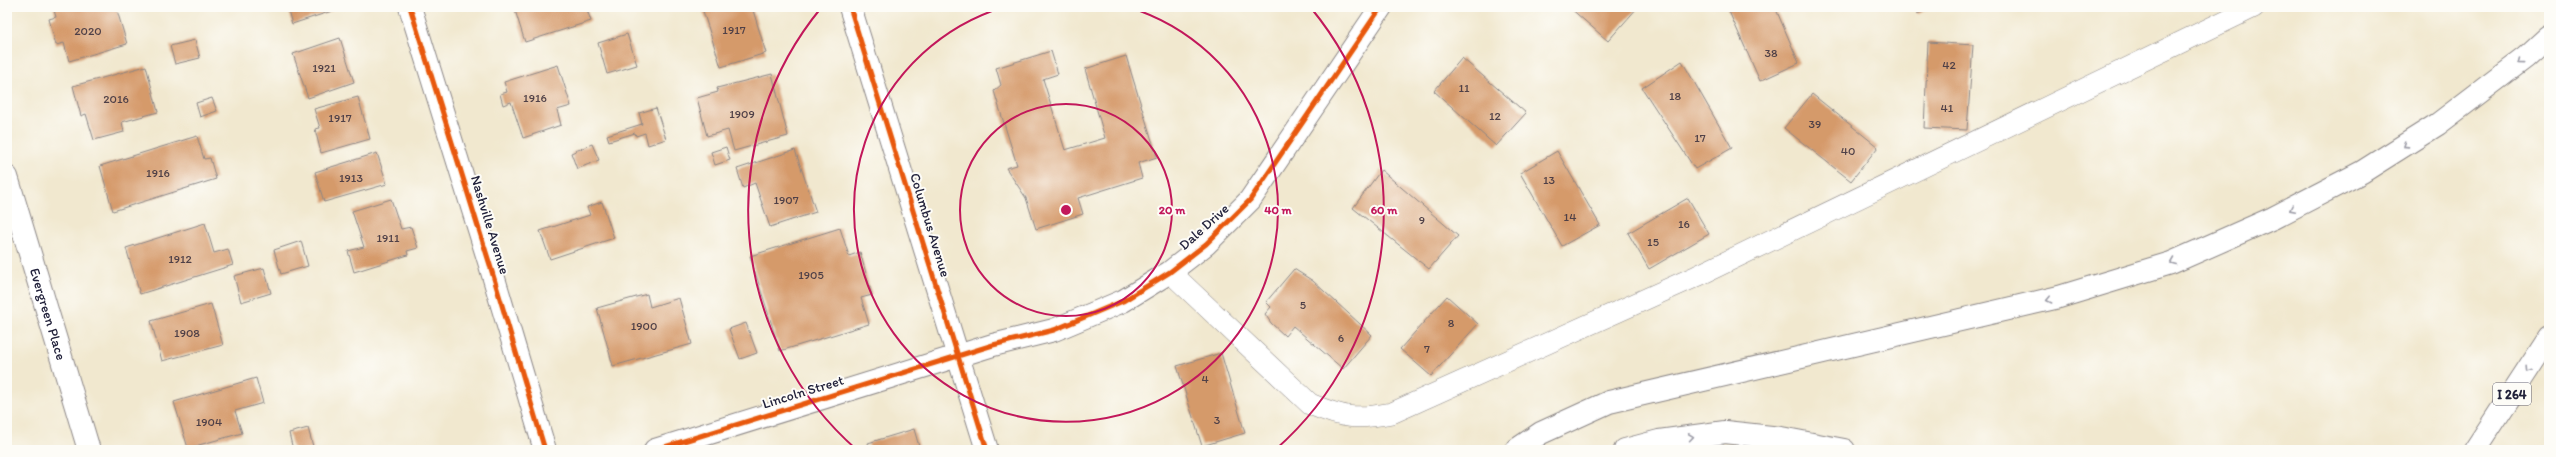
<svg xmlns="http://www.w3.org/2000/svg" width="2556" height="457" font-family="Itim,sans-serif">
  <rect width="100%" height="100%" fill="#fdfcf7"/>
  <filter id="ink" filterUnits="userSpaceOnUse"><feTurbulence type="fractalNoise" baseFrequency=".025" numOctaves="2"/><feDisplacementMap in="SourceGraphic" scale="8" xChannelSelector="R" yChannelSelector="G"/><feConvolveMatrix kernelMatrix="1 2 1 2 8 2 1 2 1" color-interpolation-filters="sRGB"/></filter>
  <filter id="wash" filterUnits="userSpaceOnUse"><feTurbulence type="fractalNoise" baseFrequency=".012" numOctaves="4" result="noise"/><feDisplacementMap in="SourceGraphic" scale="16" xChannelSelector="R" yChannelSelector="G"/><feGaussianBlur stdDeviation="0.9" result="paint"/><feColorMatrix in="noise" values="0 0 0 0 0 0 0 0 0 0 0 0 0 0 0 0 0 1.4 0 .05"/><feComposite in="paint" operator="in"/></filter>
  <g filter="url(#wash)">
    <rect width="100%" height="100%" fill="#f1e8cf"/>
    <g id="blocks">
      <path fill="#d59a6b" d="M 53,7 L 116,7 L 127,44 L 69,61 L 64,43 L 56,45 L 49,19 L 56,17 Z
        M 287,7 L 331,7 L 332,11 L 292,24 Z
        M 514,7 L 586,7 L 591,21 L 525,42 Z
        M 752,7 L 766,53 L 721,67 L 702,8 Z
        M 1569,7 L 1638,7 L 1608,41 Z
        M 1727,7 L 1775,7 L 1799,63 L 1760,81 Z
        M 1914,7 L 1933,7 L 1917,14 Z
        M 627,34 L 637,65 L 607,74 L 598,43 Z
        M 340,38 L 354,82 L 308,98 L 293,54 Z
        M 195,40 L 200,58 L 175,64 L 170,46 Z
        M 1928,42 L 1973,45 L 1967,130 L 1924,128 Z
        M 1051,51 L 1058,74 L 1043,79 L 1065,150 L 1105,138 L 1085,69 L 1126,56 L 1157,157 L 1138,163 L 1142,178 L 1078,198 L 1083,214 L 1036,229 L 1026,198 L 1006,168 L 1017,165 L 994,91 L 1001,85 L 996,68 Z
        M 1462,58 L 1526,113 L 1496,146 L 1434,91 Z
        M 1682,61 L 1732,148 L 1695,169 L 1642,88 Z
        M 558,65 L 571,106 L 557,110 L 561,125 L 523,138 L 511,102 L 503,105 L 500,94 L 507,92 L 504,82 Z
        M 146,66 L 158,112 L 122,122 L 124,132 L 94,140 L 86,114 L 81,116 L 73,86 Z
        M 772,74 L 788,136 L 734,151 L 728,130 L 707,136 L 697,98 L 718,92 L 717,88 Z
        M 1812,94 L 1878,147 L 1851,181 L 1784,128 Z
        M 358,97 L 370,139 L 321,153 L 315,129 L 320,128 L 314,109 Z
        M 212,98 L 217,111 L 200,117 L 196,103 Z
        M 656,108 L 666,139 L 648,145 L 645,133 L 636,136 L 635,133 L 609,141 L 607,135 L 642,124 L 639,113 Z
        M 197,136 L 204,159 L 210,158 L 216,179 L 113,211 L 100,166 Z
        M 592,144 L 599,160 L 577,169 L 571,153 Z
        M 726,147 L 730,160 L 715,165 L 711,152 Z
        M 795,150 L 816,212 L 770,227 L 755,183 L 743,188 L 737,169 Z
        M 1557,151 L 1600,225 L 1562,246 L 1520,173 Z
        M 377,153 L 387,184 L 324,202 L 315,172 Z
        M 1381,170 L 1458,236 L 1429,269 L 1353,208 Z
        M 1688,198 L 1709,234 L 1649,269 L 1628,233 Z
        M 391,199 L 401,229 L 411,227 L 418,248 L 407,251 L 408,255 L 354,272 L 348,251 L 364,247 L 352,211 Z
        M 602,202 L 614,238 L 550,259 L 540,231 L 590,215 L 587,207 Z
        M 205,223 L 214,253 L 228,249 L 233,265 L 140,294 L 126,248 Z
        M 840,228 L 849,256 L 860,252 L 872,295 L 861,298 L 869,324 L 780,351 L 750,256 Z
        M 301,241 L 308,266 L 281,274 L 274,250 Z
        M 264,268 L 271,293 L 241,302 L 234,276 Z
        M 1294,269 L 1313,281 L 1372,335 L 1343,369 L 1293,326 L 1285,336 L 1271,323 L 1265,314 L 1271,307 L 1266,302 Z
        M 647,294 L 650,307 L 679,298 L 692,344 L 613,366 L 597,308 Z
        M 1447,296 L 1478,324 L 1431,376 L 1400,349 Z
        M 211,304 L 223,345 L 162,361 L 151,321 Z
        M 746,323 L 757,353 L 740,359 L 729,329 Z
        M 1221,353 L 1245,433 L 1202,446 L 1177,366 Z
        M 256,378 L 263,403 L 235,411 L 242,433 L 188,448 L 174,402 Z
        M 308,428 L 314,450 L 293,450 L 289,433 Z
        M 914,429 L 920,450 L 870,450 L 868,443 Z"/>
    </g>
  </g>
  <g filter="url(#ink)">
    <use href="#blocks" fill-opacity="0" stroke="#8a8585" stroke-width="1"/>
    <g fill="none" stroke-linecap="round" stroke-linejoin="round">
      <defs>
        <path id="lane" d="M 1170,272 L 1310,404 C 1343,418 1356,420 1392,413 L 1697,276 L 2254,7"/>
        <g id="street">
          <path d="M 410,7 L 490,265 L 545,450"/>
          <path d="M 850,7 L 987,450"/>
          <path id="s1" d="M 7,177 L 89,450"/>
          <path d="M 655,450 L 993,345 L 1054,330 L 1123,301 L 1170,272 L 1206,244 L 1250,200 L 1381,7"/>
        </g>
        <path id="highway" d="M 1516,450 L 1541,433 L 1609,402 L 2059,297 L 2171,263 L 2273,218 L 2362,172 L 2438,124 L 2526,57 L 2549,36
          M 1625,450 L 1659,441 L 1725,432 L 1781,438 L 1844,450
          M 2475,450 L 2549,337"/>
      </defs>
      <use href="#lane" stroke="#8a8585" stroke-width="22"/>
      <use href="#street" stroke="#8a8585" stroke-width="24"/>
      <use href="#highway" stroke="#8a8585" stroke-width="24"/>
      <use href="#lane" stroke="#fff" stroke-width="21"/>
      <use href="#street" stroke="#fff" stroke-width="22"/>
      <use href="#highway" stroke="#fff" stroke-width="22"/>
      <defs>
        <path id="cycleway" d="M 410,7 L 490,265 L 545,450
          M 850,7 L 987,450
          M 655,450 L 993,345 L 1054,330 L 1123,301 L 1170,272 L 1206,244 L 1250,200 L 1381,7"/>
      </defs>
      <use href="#cycleway" stroke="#fdfcf7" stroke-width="8"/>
      <use href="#cycleway" stroke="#e8590c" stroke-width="5"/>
    </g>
    <defs><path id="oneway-chevron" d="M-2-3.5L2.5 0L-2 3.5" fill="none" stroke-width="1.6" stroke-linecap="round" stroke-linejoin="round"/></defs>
    <g stroke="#9c9ca7">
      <use href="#oneway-chevron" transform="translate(2520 62) rotate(143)"/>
      <use href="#oneway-chevron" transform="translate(2405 145) rotate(147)"/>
      <use href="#oneway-chevron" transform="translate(2292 209) rotate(153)"/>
      <use href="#oneway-chevron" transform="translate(2173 262) rotate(158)"/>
      <use href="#oneway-chevron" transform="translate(2049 300) rotate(167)"/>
      <use href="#oneway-chevron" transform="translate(2528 370) rotate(123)"/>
      <use href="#oneway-chevron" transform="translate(1691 437) rotate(-8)"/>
    </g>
  </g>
  <g fill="none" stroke="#c2185b" stroke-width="2">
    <circle cx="1066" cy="210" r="106"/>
    <path d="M1128 7A212 212 0 1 1 1004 7"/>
    <path d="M857 450A318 318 0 0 1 821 8M1311 8A318 318 0 0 1 1275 450"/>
  </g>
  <g text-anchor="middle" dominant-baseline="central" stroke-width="4" stroke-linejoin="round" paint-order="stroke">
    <g font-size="12" fill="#4f4047">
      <text x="734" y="30">1917</text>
      <text x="88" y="31">2020</text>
      <text x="1771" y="53">38</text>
      <text x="1949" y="65">42</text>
      <text x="324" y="68">1921</text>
      <text x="1464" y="88">11</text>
      <text x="1675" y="96">18</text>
      <text x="535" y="98">1916</text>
      <text x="116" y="99">2016</text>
      <text x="1947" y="108">41</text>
      <text x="742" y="114">1909</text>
      <text x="1495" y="116">12</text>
      <text x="340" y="118">1917</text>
      <text x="1815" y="124">39</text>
      <text x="1700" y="138">17</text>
      <text x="1848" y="151">40</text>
      <text x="158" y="173">1916</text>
      <text x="351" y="178">1913</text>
      <text x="1549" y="180">13</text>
      <text x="786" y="200">1907</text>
      <text x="1570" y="217">14</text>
      <text x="1422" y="220">9</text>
      <text x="1684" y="224">16</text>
      <text x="388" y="238">1911</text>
      <text x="1653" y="242">15</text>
      <text x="180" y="259">1912</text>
      <text x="811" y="275">1905</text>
      <text x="1303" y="305">5</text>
      <text x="1451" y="323">8</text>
      <text x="644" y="326">1900</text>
      <text x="187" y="333">1908</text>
      <text x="1341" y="338">6</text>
      <text x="1427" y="349">7</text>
      <text x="1205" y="379">4</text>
      <text x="1217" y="420">3</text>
      <text x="209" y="422">1904</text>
    </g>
    <rect fill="#fdfcf7" stroke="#646373" stroke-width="1" x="2493" y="383" width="38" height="22" rx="3"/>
    <g font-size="13" font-weight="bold" fill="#22223b">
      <text x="2512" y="394">I 264</text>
    </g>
    <g font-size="14" fill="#22223b" stroke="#fdfcf7">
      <text transform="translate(490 225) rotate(73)">Nashville Avenue</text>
      <text transform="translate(930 225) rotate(73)">Columbus Avenue</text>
      <text transform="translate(1204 227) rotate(-42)">Dale Drive</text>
      <text stroke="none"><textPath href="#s1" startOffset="143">Evergreen Place</textPath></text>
      <text transform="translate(803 392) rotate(-17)">Lincoln Street</text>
    </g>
  </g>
  <circle cx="1066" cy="210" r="6" fill="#c2185b" stroke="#fdfcf7" stroke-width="2"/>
  <g font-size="12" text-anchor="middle" font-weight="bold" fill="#c2185b" stroke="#fdfcf7" stroke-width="4" stroke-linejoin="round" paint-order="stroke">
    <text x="1172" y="214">20 m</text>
    <text x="1278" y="214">40 m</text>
    <text x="1384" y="214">60 m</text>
  </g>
  <rect width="2556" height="457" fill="none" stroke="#fdfcf7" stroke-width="24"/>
</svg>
